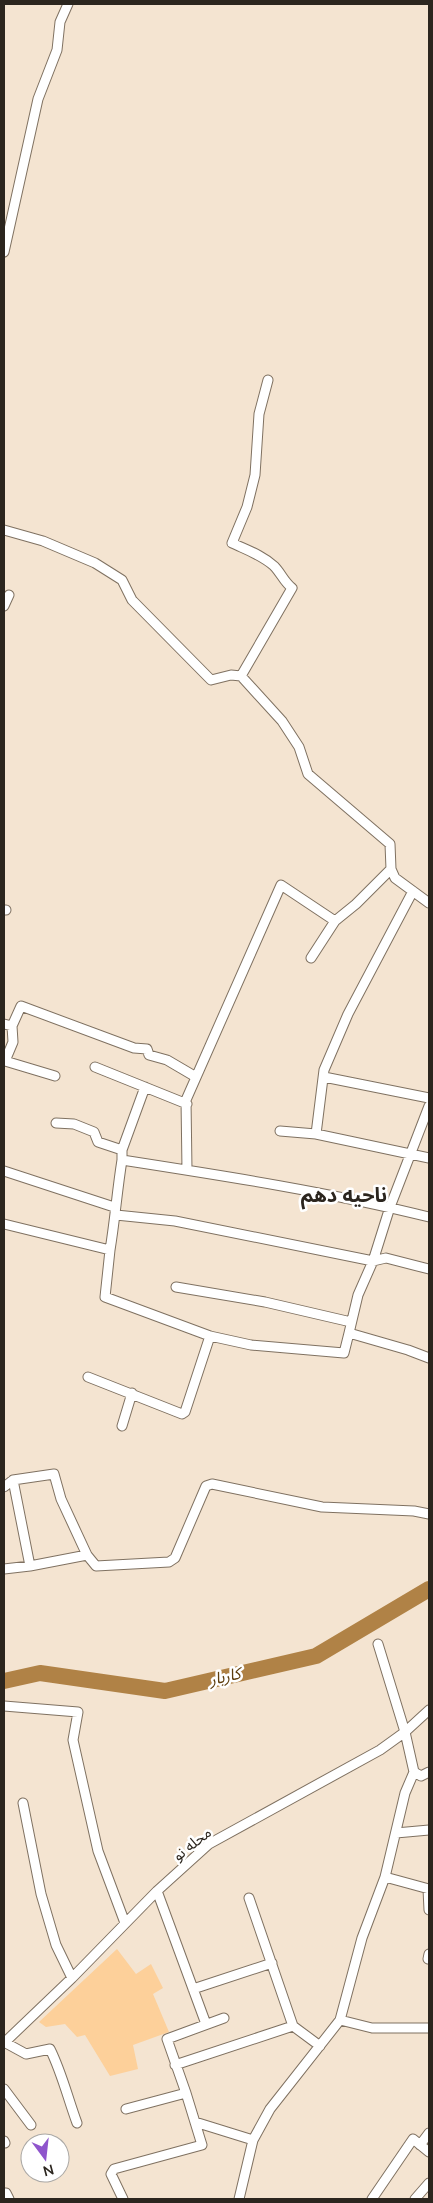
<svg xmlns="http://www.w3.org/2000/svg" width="433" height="2203" font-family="'Nunito Sans','Noto Sans Arabic',sans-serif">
  <rect width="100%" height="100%" fill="#f4e4d1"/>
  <path fill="#fdd09a" d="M 117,1949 L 136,1974 L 151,1964 L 163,1988 L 153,1994 L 169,2032 L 133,2045 L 138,2069 L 110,2076 L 85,2035 L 77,2037 L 65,2024 L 46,2027 L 39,2022 Z"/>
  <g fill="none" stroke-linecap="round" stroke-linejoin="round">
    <path stroke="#b08246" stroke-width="16" d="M 4,1681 L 40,1673 L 165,1691 L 316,1656 L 429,1589"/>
    <defs>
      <path id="minor" d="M 4,252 L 38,99 L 57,50 L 60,22 L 68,4
        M 4,530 L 43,541 L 95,563 L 122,580 L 132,600 L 211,680 L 231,675 L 241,676 L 282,721 L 299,747 L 308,774 L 390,844 L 391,869 L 395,878 L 429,903
        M 4,606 L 9,595
        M 241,676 L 292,588 C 284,582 281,573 274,566 C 262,555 247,550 232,543 L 247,507 L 255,475 L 259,414 L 268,380
        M 4,910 L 6,910
        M 311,958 L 335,921
        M 4,1024 L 12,1026 L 21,1006 L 134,1048 L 147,1049 L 149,1055 L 167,1060 L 196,1077
        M 12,1026 L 13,1042 L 5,1061 L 55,1076
        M 95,1067 L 187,1104
        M 324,1077 L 429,1098
        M 56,1123 L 74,1124 L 94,1132 L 98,1142 L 122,1150 L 122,1160
        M 280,1131 L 316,1134 L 429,1158
        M 316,1134 L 324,1070 L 348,1014 L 413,891
        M 122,1150 L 145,1087
        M 187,1170 L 186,1100 L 281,885 L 335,921 L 356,904 L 391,869
        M 4,1171 L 114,1207
        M 116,1215 L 175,1221 L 373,1261 L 386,1258 L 429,1269
        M 4,1224 L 110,1250 C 115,1220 117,1191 122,1160 C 225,1176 329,1192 429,1217
        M 110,1250 L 105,1297 L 210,1336 L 251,1345 L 344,1353 L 349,1333 L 408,1350 L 429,1358
        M 176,1287 L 265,1302 L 351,1322
        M 349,1333 L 358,1295 L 373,1261 L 390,1207 L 429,1106
        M 88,1377 L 182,1414 L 185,1412 L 210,1336
        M 122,1426 L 132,1393
        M 13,1480 L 30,1566
        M 4,1487 L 13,1480 L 54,1474 L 61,1499 L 87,1555
        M 4,1569 L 30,1566 L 87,1555 L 96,1566 L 169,1562 L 175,1558 L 206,1486 L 212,1484 L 322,1507 L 414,1511 L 429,1514
        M 4,1706 L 78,1712 L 73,1740 L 98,1851 L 125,1923
        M 414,1772 L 421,1776 L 429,1772
        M 23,1803 L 41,1894 L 56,1945 L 72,1978
        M 396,1833 L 429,1830
        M 385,1877 L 429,1889
        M 428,1889 L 429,1910
        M 157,1891 L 206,2024
        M 249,1898 L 293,2026 L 320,2046
        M 428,1959 L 429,1954
        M 193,1989 L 272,1963
        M 340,2020 L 372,2028 L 429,2028
        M 4,2042 L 26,2054 L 50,2049 C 62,2073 68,2099 77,2123
        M 4,2043 L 72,1978 L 157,1891 L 209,1844 L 380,1750 L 405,1732 L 429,1710
        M 175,2065 L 293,2026
        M 4,2089 L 31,2125
        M 186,2093 L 167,2039 L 224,2018
        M 195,2122 L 253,2140
        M 4,2141 L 5,2143
        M 420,2145 L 429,2133
        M 4,2193 L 6,2193 L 9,2199
        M 123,2199 L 111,2174 L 114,2169 L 202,2145 L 186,2093 L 126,2109
        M 239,2199 L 253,2140 L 270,2109 L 340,2020 L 362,1938 L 385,1877 L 405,1793 L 414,1772 L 405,1732 L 378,1644
        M 372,2199 L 413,2139 L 429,2152
        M 415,2199 L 429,2183"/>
    </defs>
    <use href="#minor" stroke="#7f7161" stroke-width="11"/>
    <use href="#minor" stroke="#fff" stroke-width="9"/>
  </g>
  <g text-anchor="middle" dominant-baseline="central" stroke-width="5" stroke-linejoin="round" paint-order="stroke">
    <g font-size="15" fill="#2b251e" stroke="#fff">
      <text transform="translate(192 1844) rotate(-38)">محله نو</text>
    </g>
    <g font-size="16" font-style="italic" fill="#5d3d0d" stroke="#fff">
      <text transform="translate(225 1677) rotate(-13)">کاربار</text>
    </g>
    <g font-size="20" font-weight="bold" fill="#2b251e" stroke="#fff">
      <text x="344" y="1195">ناحیه دهم</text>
    </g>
  </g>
  <rect width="433" height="2203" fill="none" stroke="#2b251e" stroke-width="10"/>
  <g transform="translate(45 2158) rotate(165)"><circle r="24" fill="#ffffff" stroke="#aaa8a5"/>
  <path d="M0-4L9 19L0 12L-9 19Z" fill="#8f55cc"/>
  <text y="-8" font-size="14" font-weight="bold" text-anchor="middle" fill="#2b251e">N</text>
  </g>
</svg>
